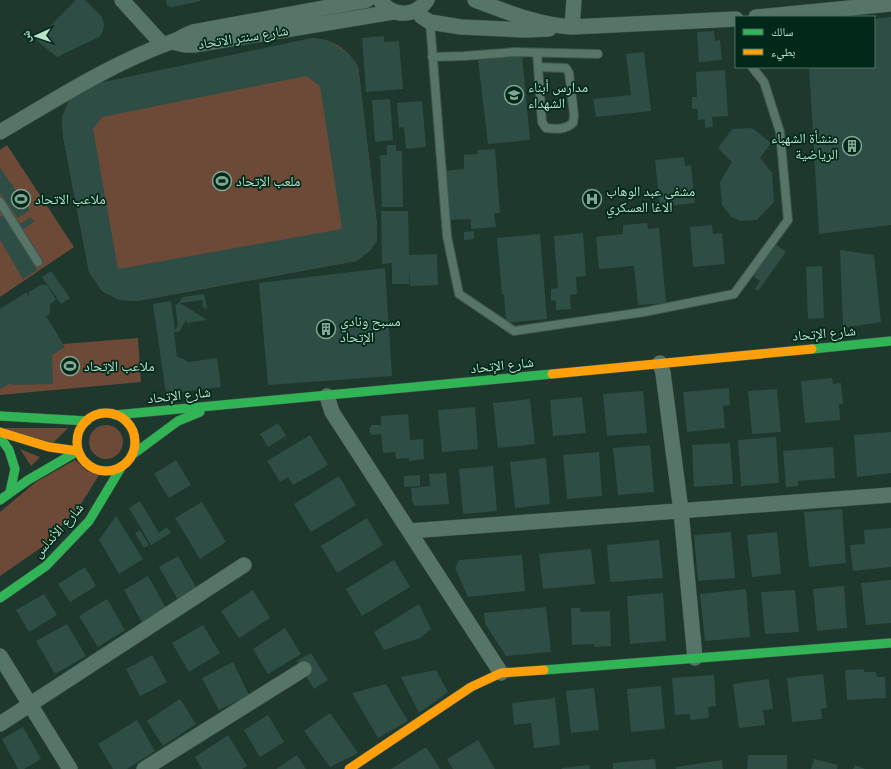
<svg xmlns="http://www.w3.org/2000/svg" width="891" height="769" font-family="'Roboto Condensed','Noto Naskh Arabic',sans-serif">
  <rect width="100%" height="100%" fill="#1e382e"/>
  <path fill="#6d4938" d="M 312,38 C 335,40 345,48 358,66 L 377,225 C 376,247 373,249 356,261 L 137,301 L 120,300 L 102,291 L 89,272 L 63,136 L 62,118 L 70,98 Z
    M 7,145 L 74,247 L 0,297 L 0,150 Z
    M 138,338 L 141,382 L 0,395 L 0,349 Z
    M89 442a17 17 0 1 1 34 0a17 17 0 1 1-34 0Z
    M 3,428 L 68,428 L 53,443 Z
    M 20,449 L 40,457 L 31,466 Z
    M 75,460 L 87,471 L 99,475 L 78,509 L 42,547 L 0,576 L 0,512 L 36,482 Z"/>
  <path fill="#2e4d45" fill-rule="evenodd" d="M 76,0 L 85,0 L 102,17 L 104,24 L 103,31 L 99,37 L 57,57 L 36,40 Z
    M 166,0 L 200,0 L 200,1 L 173,7 L 167,6 Z
    M 891,17 L 891,225 L 819,234 L 809,67 L 874,67 L 874,19 Z
    M 714,31 L 715,41 L 720,40 L 722,60 L 699,62 L 697,32 Z
    M 384,36 L 384,42 L 399,41 L 403,89 L 366,92 L 362,38 Z
    M 312,38 L 327,40 L 337,46 L 349,54 L 358,66 L 377,225 L 377,241 L 370,251 L 356,261 L 137,301 L 120,300 L 102,291 L 89,272 L 63,136 L 62,118 L 70,98 L 80,87 ZM 306,76 L 320,86 L 342,229 L 118,269 L 93,129 L 102,117 Z
    M 644,52 L 651,111 L 596,117 L 593,99 L 631,95 L 626,54 Z
    M 522,55 L 530,140 L 488,144 L 478,60 Z
    M 725,70 L 728,116 L 712,117 L 713,127 L 705,128 L 705,119 L 698,120 L 698,109 L 692,109 L 692,97 L 697,97 L 696,72 Z
    M 390,99 L 393,140 L 375,142 L 372,100 Z
    M 422,101 L 426,147 L 406,149 L 404,127 L 399,128 L 397,103 Z
    M 752,128 L 771,143 L 760,158 L 772,173 L 774,202 L 757,220 L 741,221 L 731,217 L 722,205 L 720,182 L 732,162 L 718,148 L 732,129 Z
    M 387,145 L 396,145 L 396,151 L 402,151 L 403,207 L 382,207 L 380,155 L 387,155 Z
    M 495,149 L 500,213 L 494,213 L 496,227 L 471,229 L 471,219 L 448,220 L 444,171 L 464,169 L 464,155 L 478,154 L 477,150 Z
    M 684,157 L 685,166 L 691,165 L 695,203 L 660,207 L 655,160 Z
    M 0,168 L 30,210 L 18,218 L 0,193 Z
    M 381,211 L 408,211 L 409,255 L 437,254 L 438,285 L 410,286 L 410,270 L 409,284 L 392,284 L 392,263 L 382,264 Z
    M 4,215 L 37,270 L 23,279 L 0,240 L 0,217 Z
    M 31,217 L 34,222 L 23,229 L 20,224 Z
    M 647,223 L 648,229 L 659,228 L 666,303 L 638,305 L 634,266 L 599,269 L 596,237 L 623,234 L 623,225 Z
    M 712,225 L 713,234 L 722,233 L 725,264 L 693,267 L 690,227 Z
    M 474,231 L 474,239 L 464,240 L 464,232 Z
    M 583,233 L 586,276 L 576,277 L 577,294 L 570,295 L 571,309 L 556,310 L 556,300 L 551,301 L 551,289 L 558,288 L 554,236 Z
    M 540,234 L 547,319 L 506,323 L 504,294 L 502,294 L 497,238 Z
    M 775,244 L 786,252 L 758,291 L 755,289 L 760,281 L 753,276 Z
    M 840,250 L 874,255 L 881,322 L 843,328 Z
    M 822,266 L 824,318 L 808,319 L 806,267 Z
    M 385,268 L 392,376 L 268,385 L 259,283 Z
    M 51,271 L 70,298 L 61,304 L 42,277 Z
    M 40,285 L 47,285 L 56,300 L 50,304 L 50,314 L 46,316 L 65,347 L 52,355 L 53,384 L 12,385 L 11,383 L 0,389 L 0,309 L 27,292 L 29,297 L 29,292 Z
    M 204,294 L 207,309 L 202,306 L 203,300 L 180,303 L 207,320 L 187,323 L 186,320 L 179,332 L 174,332 L 177,357 L 179,357 L 189,362 L 217,358 L 221,387 L 166,394 L 153,304 L 171,301 L 175,330 L 178,325 L 175,305 L 178,304 L 183,297 Z
    M 832,378 L 833,384 L 841,383 L 843,404 L 839,404 L 840,420 L 805,423 L 801,381 Z
    M 729,388 L 730,405 L 723,406 L 725,428 L 687,432 L 683,392 Z
    M 777,389 L 781,432 L 752,434 L 748,391 Z
    M 643,391 L 647,433 L 607,436 L 603,394 Z
    M 582,397 L 586,433 L 553,436 L 550,400 Z
    M 530,399 L 535,444 L 498,448 L 493,403 Z
    M 475,407 L 478,449 L 442,452 L 438,410 Z
    M 408,414 L 410,440 L 423,439 L 424,459 L 409,461 L 409,458 L 396,459 L 395,452 L 383,453 L 381,434 L 372,435 L 369,431 L 371,425 L 381,425 L 381,416 Z
    M 278,423 L 286,436 L 268,447 L 260,434 Z
    M 891,432 L 891,473 L 857,477 L 854,435 Z
    M 310,435 L 328,465 L 293,485 L 288,477 L 280,482 L 267,461 Z
    M 776,437 L 779,483 L 741,486 L 738,440 Z
    M 730,443 L 733,484 L 694,487 L 692,445 Z
    M 650,445 L 654,492 L 618,495 L 613,448 Z
    M 833,447 L 835,478 L 798,481 L 798,486 L 786,487 L 783,451 Z
    M 599,452 L 602,496 L 567,499 L 563,455 Z
    M 546,458 L 550,504 L 515,508 L 510,462 Z
    M 176,460 L 191,485 L 169,498 L 154,474 Z
    M 493,466 L 497,511 L 463,514 L 459,469 Z
    M 446,473 L 449,504 L 415,506 L 412,501 L 411,488 L 430,486 L 429,474 Z
    M 420,475 L 420,486 L 404,487 L 404,476 Z
    M 339,476 L 356,505 L 311,532 L 294,504 Z
    M 140,501 L 159,533 L 167,527 L 171,533 L 151,545 L 129,508 Z
    M 202,502 L 226,542 L 200,559 L 175,518 Z
    M 842,509 L 846,563 L 809,567 L 804,512 Z
    M 116,516 L 143,559 L 119,574 L 99,540 Z
    M 367,518 L 383,545 L 337,573 L 321,546 Z
    M 891,528 L 891,567 L 853,571 L 850,545 L 865,544 L 864,530 Z
    M 140,530 L 149,545 L 144,548 L 135,533 Z
    M 731,532 L 735,578 L 698,581 L 694,535 Z
    M 777,532 L 781,574 L 752,577 L 747,535 Z
    M 659,540 L 663,578 L 610,582 L 607,545 Z
    M 591,549 L 595,584 L 543,589 L 539,554 Z
    M 522,555 L 525,591 L 468,597 L 455,568 L 459,560 Z
    M 178,556 L 197,589 L 178,600 L 159,567 Z
    M 394,560 L 410,587 L 362,616 L 346,589 Z
    M 85,567 L 96,586 L 70,602 L 58,584 Z
    M 148,576 L 166,608 L 142,622 L 124,590 Z
    M 891,580 L 891,623 L 866,625 L 861,583 Z
    M 844,586 L 847,628 L 817,631 L 813,589 Z
    M 746,589 L 750,637 L 705,641 L 700,594 Z
    M 253,590 L 270,618 L 239,638 L 221,611 Z
    M 795,590 L 799,632 L 765,634 L 761,592 Z
    M 663,593 L 666,641 L 630,644 L 627,596 Z
    M 44,594 L 57,615 L 29,632 L 16,610 Z
    M 107,599 L 125,630 L 98,647 L 79,616 Z
    M 419,604 L 431,629 L 420,638 L 384,650 L 374,632 Z
    M 546,607 L 551,652 L 506,656 L 485,624 L 484,613 Z
    M 571,608 L 580,608 L 581,612 L 610,611 L 611,646 L 594,647 L 594,644 L 572,645 Z
    M 67,624 L 86,656 L 55,674 L 36,641 Z
    M 203,625 L 220,653 L 189,672 L 172,643 Z
    M 285,628 L 301,654 L 268,674 L 253,649 Z
    M 311,653 L 328,680 L 314,689 L 297,661 Z
    M 152,655 L 167,682 L 140,696 L 126,669 Z
    M 233,662 L 249,695 L 219,710 L 202,678 Z
    M 864,669 L 864,672 L 876,672 L 877,677 L 885,677 L 886,698 L 847,700 L 845,670 Z
    M 436,670 L 448,692 L 419,713 L 401,677 Z
    M 823,674 L 827,708 L 821,709 L 822,719 L 792,722 L 787,678 Z
    M 714,675 L 716,706 L 708,707 L 709,718 L 690,720 L 690,714 L 675,715 L 672,678 Z
    M 769,679 L 773,709 L 763,710 L 765,725 L 739,728 L 733,684 Z
    M 386,684 L 408,721 L 378,738 L 352,693 Z
    M 661,686 L 665,729 L 631,732 L 627,689 Z
    M 594,688 L 599,730 L 571,733 L 566,691 Z
    M 555,698 L 560,745 L 534,748 L 531,723 L 514,725 L 512,703 Z
    M 180,699 L 196,724 L 163,746 L 147,721 Z
    M 330,713 L 358,753 L 330,767 L 304,731 Z
    M 268,715 L 284,742 L 260,757 L 244,730 Z
    M 137,720 L 155,751 L 127,769 L 113,769 L 98,744 Z
    M 23,727 L 41,759 L 24,769 L 18,769 L 2,739 Z
    M 228,735 L 247,766 L 242,769 L 202,769 L 195,757 Z
    M 478,740 L 495,769 L 453,769 L 447,759 Z
    M 426,747 L 440,769 L 391,769 Z
    M 297,755 L 306,769 L 276,769 Z
    M 748,755 L 787,755 L 787,769 L 747,769 Z
    M 655,759 L 656,769 L 613,769 L 613,763 Z
    M 814,759 L 838,765 L 837,769 L 811,769 Z
    M 722,760 L 723,769 L 676,769 L 676,767 Z
    M 589,765 L 590,769 L 562,769 L 562,768 Z
    M 855,765 L 865,769 L 853,769 Z"/>
  <g fill="none" stroke-linecap="round" stroke-linejoin="round">
    <defs>
      <path id="lane" d="M 430,22 L 447,236 L 459,294 L 514,331 L 644,312 L 734,294 L 788,220 L 780,132 L 764,82 L 752,67
        M 537,53 L 542,122 L 546,128 C 556,129 565,130 573,123 L 574,115 L 569,73 L 566,68 L 538,67
        M 432,57 L 464,56 L 515,52 L 598,54
        M 0,202 L 38,262"/>
      <path id="street" d="M 122,0 L 163,45
        M 380,0 C 392,18 416,17 427,0
        M 475,0 C 507,12 538,25 572,27 L 736,19
        M 417,10 L 422,17 L 430,22 L 461,27 L 525,30 L 549,29
        M 756,17 L 891,4
        M 572,27 L 574,0
        M 172,42 L 185,45 L 194,45 L 393,12
        M 0,132 C 55,100 110,64 171,42 C 178,40 185,35 193,32 L 367,0
        M 660,363 L 663,373 L 681,511 L 695,658
        M 327,396 L 332,412 L 501,673
        M 409,531 L 891,495
        M 0,656 L 70,769
        M 0,724 L 244,565
        M 144,769 L 304,669"/>
      <path id="fast" d="M 812,349 L 891,341
        M 115,415 L 552,374
        M 0,416 L 87,421
        M 0,437 L 9,450 L 15,469 L 10,492
        M 132,455 L 178,421 L 200,412
        M 0,500 L 28,480 L 78,451
        M 0,598 L 46,566 L 89,521 L 122,466
        M 544,670 L 891,643"/>
      <path id="slow" d="M 552,374 L 812,349
        M77 442a29 29 0 1 1 58 0a29 29 0 1 1-58 0Z
        M 0,432 L 49,447 L 78,451
        M 349,769 L 471,687 L 501,673 L 544,670"/>
    </defs>
    <use href="#lane" stroke="#3f554b" stroke-width="10"/>
    <use href="#street" stroke="#3f554b" stroke-width="16"/>
    <use href="#fast" stroke="#3f554b" stroke-width="10"/>
    <use href="#slow" stroke="#3f554b" stroke-width="10"/>
    <use href="#lane" stroke="#577468" stroke-width="8"/>
    <use href="#street" stroke="#577468" stroke-width="15"/>
    <use href="#fast" stroke="#30b455" stroke-width="9"/>
    <use href="#slow" stroke="#ff9f0a" stroke-width="9"/>
  </g>
  <defs>
    <symbol id="school-ring" viewBox="-11 -11 22 22"><circle r="9.5" fill="#012819" stroke="#83a695" stroke-width="1.5"/><path d="M0-5L7-2L0 1L-7-2ZM-4 1L0 2.5L4 1V4Q0 6-4 4Z" fill="#83a695"/></symbol>
    <symbol id="building-ring" viewBox="-11 -11 22 22"><circle r="9.5" fill="#012819" stroke="#83a695" stroke-width="1.5"/><path d="M-4-6H4V6H1V3H-1V6H-4ZM-2.5-4.3h1.7v1.8h-1.7ZM.8-4.3h1.7v1.8H.8ZM-2.5-1h1.7V.8h-1.7ZM.8-1h1.7V.8H.8Z" fill="#83a695"/></symbol>
    <symbol id="stadium-ring" viewBox="-11 -11 22 22"><circle r="9.5" fill="#012819" stroke="#83a695" stroke-width="1.5"/><path d="M0-5a6.5 5 0 1 0 0 10a6.5 5 0 1 0 0-10ZM-3.5-1.8h7v3.6h-7Z" fill="#83a695"/></symbol>
    <symbol id="hospital-ring" viewBox="-11 -11 22 22"><circle r="9.5" fill="#012819" stroke="#83a695" stroke-width="1.5"/><path d="M-5-5h3v3.5h4V-5h3V5h-3V1.5h-4V5h-3Z" fill="#83a695"/></symbol>
  </defs>
  <g fill-rule="evenodd">
    <use href="#school-ring" x="503" y="84" width="22" height="22"/>
    <use href="#building-ring" x="841" y="135" width="22" height="22"/>
    <use href="#stadium-ring" x="211" y="170" width="22" height="22"/>
    <use href="#stadium-ring" x="10" y="188" width="22" height="22"/>
    <use href="#hospital-ring" x="581" y="188" width="22" height="22"/>
    <use href="#building-ring" x="315" y="318" width="22" height="22"/>
    <use href="#stadium-ring" x="59" y="355" width="22" height="22"/>
  </g>
  <g text-anchor="middle" dominant-baseline="central" stroke-width="3.5" stroke-linejoin="round" paint-order="stroke">
    <g font-size="14" fill="#b9e1cc" stroke="#012819">
      <text transform="translate(243 37) rotate(-9)">شارع سنتر الاتحاد</text>
      <text transform="translate(824 333) rotate(-5)">شارع الإتحاد</text>
      <text transform="translate(502 365) rotate(-6)">شارع الإتحاد</text>
      <text transform="translate(179 395) rotate(-6)">شارع الإتحاد</text>
      <text transform="translate(58 530) rotate(-48)">شارع الأندلس</text>
    </g>
    <g font-size="14" fill="#b9e1cc" stroke="#012819" text-anchor="start">
      <text x="528" y="87">مدارس أبناء<tspan x="528" dy="16">الشهداء</tspan></text>
      <text x="838" y="138" text-anchor="end">منشأة الشهباء<tspan x="838" dy="16">الرياضية</tspan></text>
      <text x="236" y="181">ملعب الإتحاد</text>
      <text x="606" y="191">مشفى عبد الوهاب<tspan x="606" dy="16">الاغا العسكري</tspan></text>
      <text x="35" y="199">ملاعب الاتحاد</text>
      <text x="340" y="321">مسبح ونادي<tspan x="340" dy="16">الإتحاد</tspan></text>
      <text x="84" y="366">ملاعب الإتحاد</text>
    </g>
  </g>
  <rect x="735" y="16" width="140" height="52" fill="#012819" stroke="#4b7261"/>
  <rect x="743" y="29" width="20" height="6" fill="#30b455" stroke="#4b7261"/>
  <text x="771" y="36" font-size="12" fill="#b9e1cc">سالك</text>
  <rect x="743" y="49" width="20" height="6" fill="#ff9f0a" stroke="#4b7261"/>
  <text x="771" y="56" font-size="12" fill="#b9e1cc">بطيء</text>
  <g transform="translate(36 36) rotate(267)" stroke="#012819" stroke-width="3" paint-order="stroke">
  <path d="M0-3L7 15L0 10L-7 15Z" fill="#b9e1cc"/>
  <text y="-6" font-size="11" font-weight="bold" text-anchor="middle" fill="#b9e1cc">ش</text>
  </g>
</svg>
